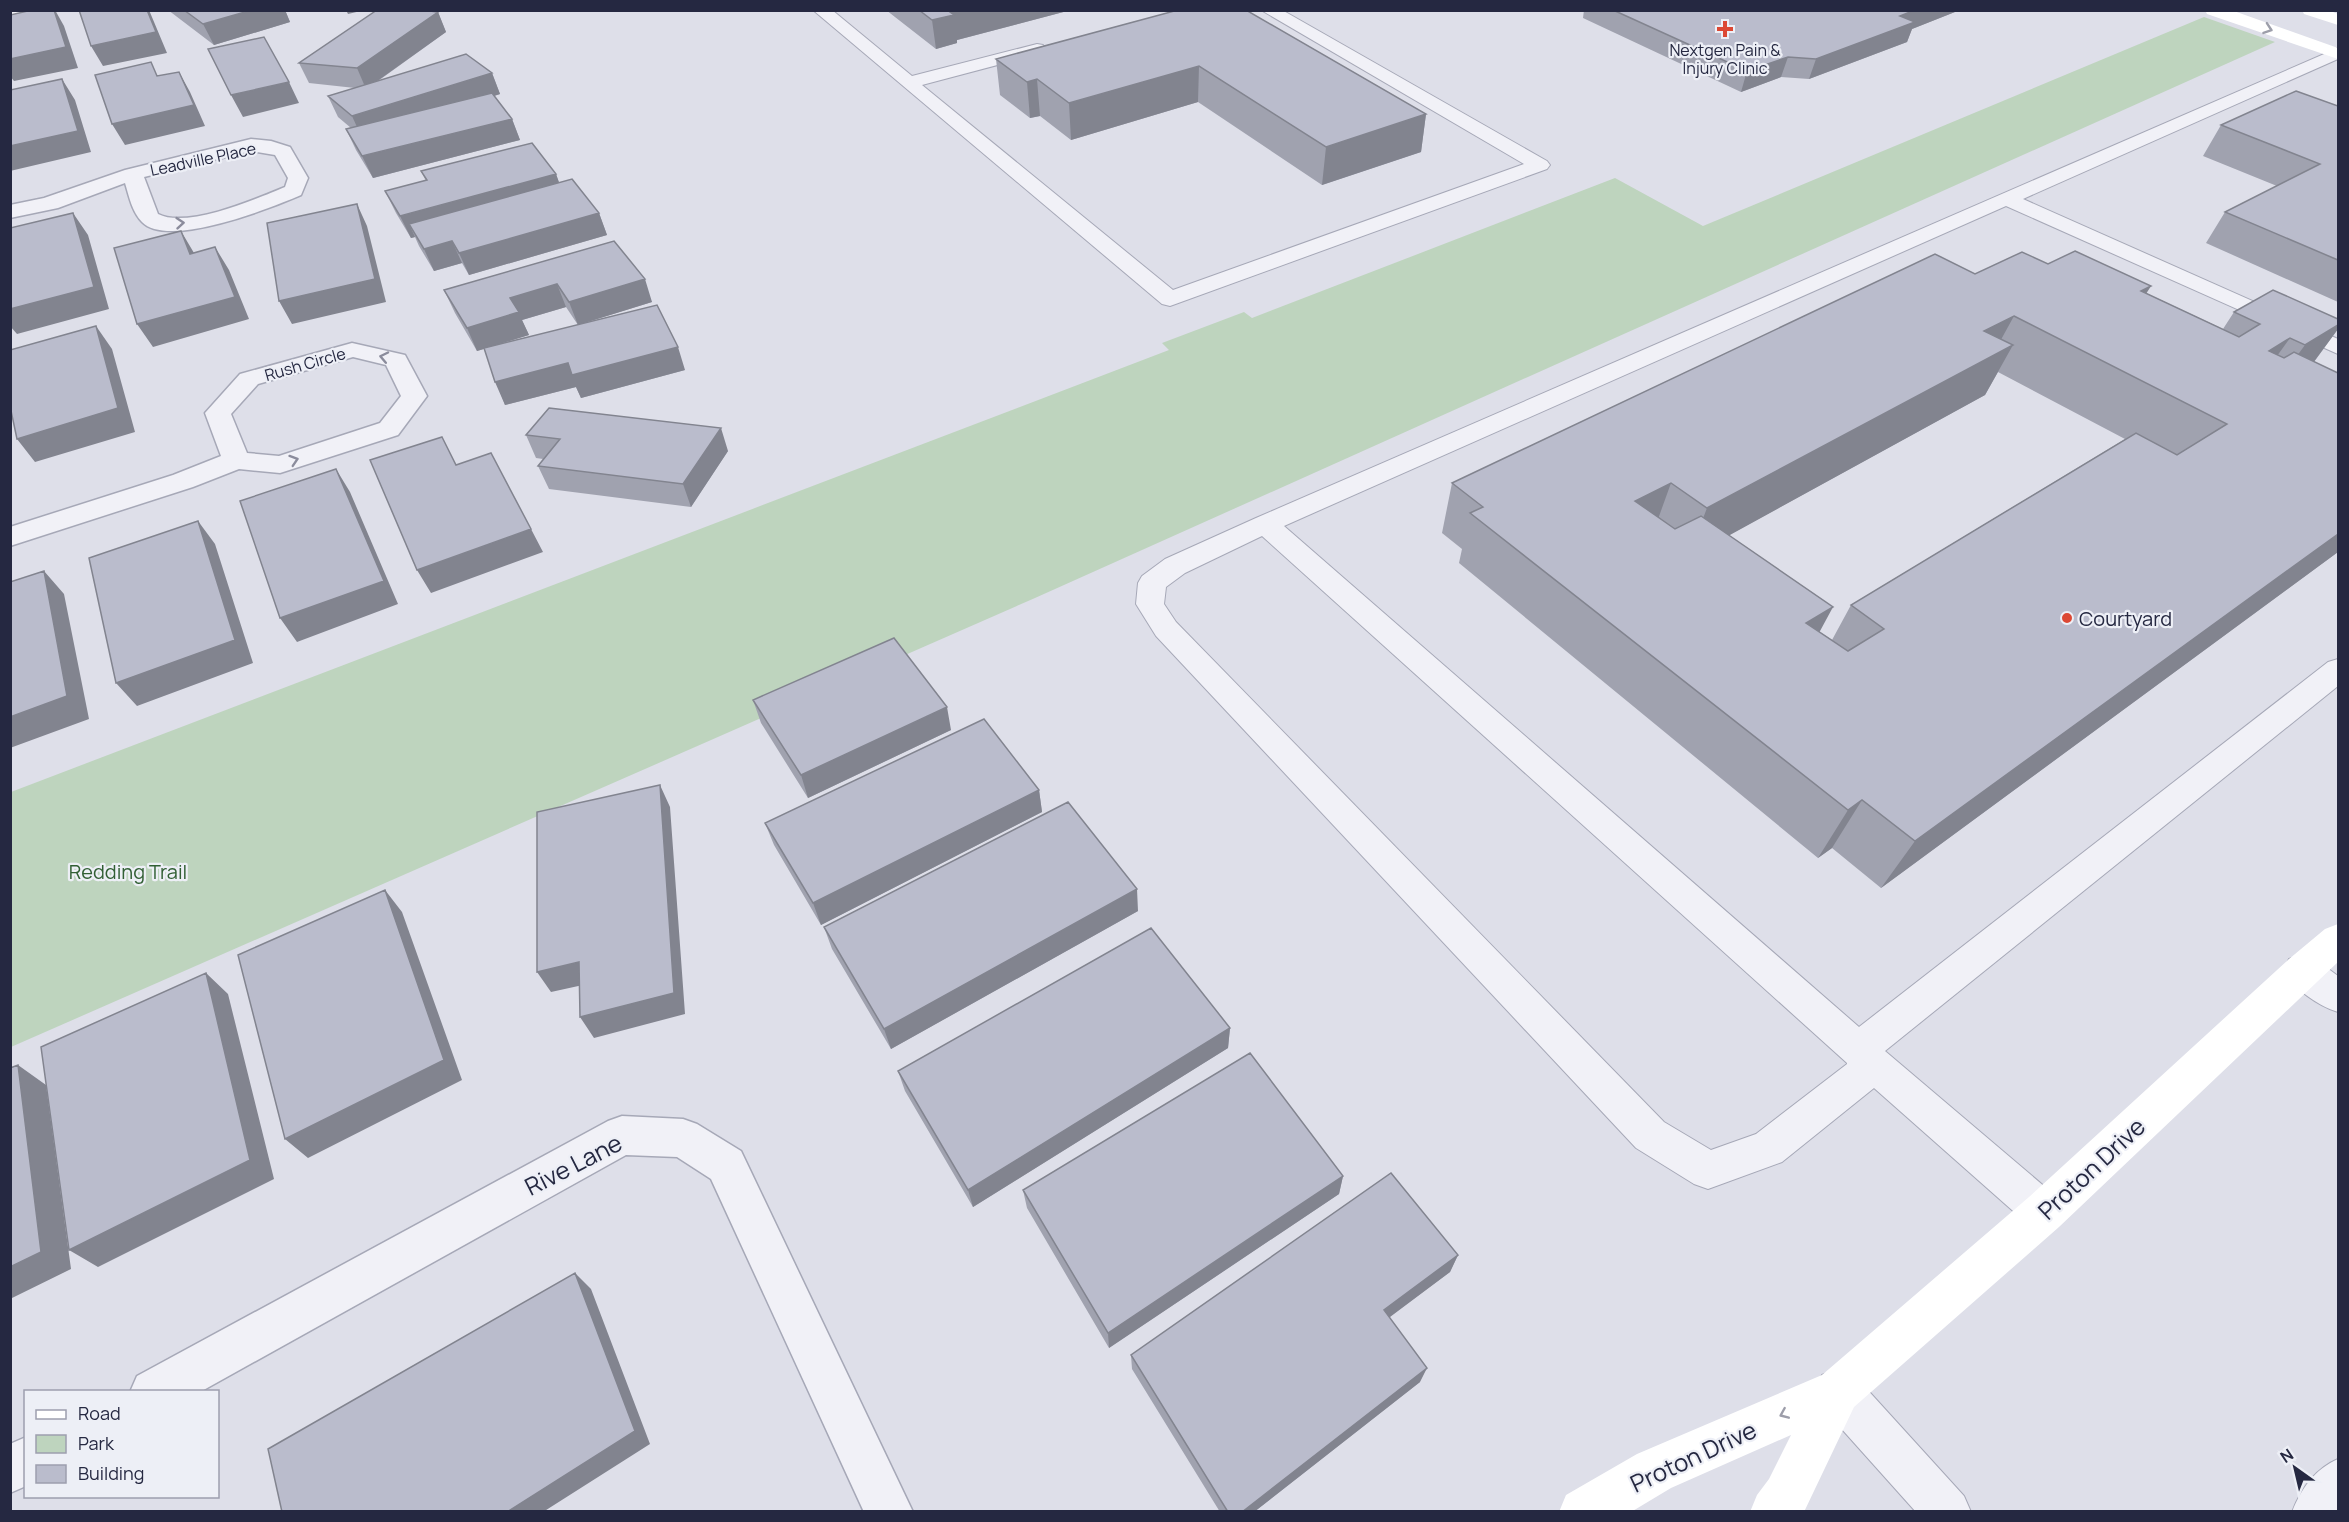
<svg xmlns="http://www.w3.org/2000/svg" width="2349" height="1522" font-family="Manrope,sans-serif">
  <rect width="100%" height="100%" fill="#dedfe9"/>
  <path fill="#bed4be" d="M 2204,17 L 2275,42 L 1035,598 L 11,1047 L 11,792 L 1169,350 L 1162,343 L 1244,312 L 1252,318 L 1615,178 L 1703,226 Z"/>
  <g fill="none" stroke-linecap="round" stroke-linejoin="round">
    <defs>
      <path id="lane" d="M 813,10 L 832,10 L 912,76 L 1037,44 L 1043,45 L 1046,49 L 1043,53 L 922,85 L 1173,290 L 1524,164 L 1261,10 L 1282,10 L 1547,161 L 1550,165 L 1547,169 L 1170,306 L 1162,304 Z
        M 2338,48 L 2338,59 L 2023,199 L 2338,339 L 2338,354 L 2006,206 L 1284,526 L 1859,1027 L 2328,662 L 2338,659 L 2338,686 L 1885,1051 L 2058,1198 L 2064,1212 L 2058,1226 L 2044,1232 L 2030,1226 L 1874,1088 L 1782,1162 L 1708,1189 L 1694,1184 L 1636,1148 L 1156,636 L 1136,604 L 1138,583 L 1142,576 L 1165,559 L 1256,518 ZM 1262,536 L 1847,1063 L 1847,1064 L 1756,1134 L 1711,1150 L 1664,1122 L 1176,622 L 1164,604 L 1166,587 L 1185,573 Z
        M 2302,955 L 2315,959 L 2338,976 L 2338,1012 C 2319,1006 2293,989 2284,970 L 2289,959 Z
        M 1838,1369 L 1854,1375 L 1964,1496 L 1971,1512 L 1916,1512 L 1822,1407 L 1816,1391 L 1822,1375 Z
        M 2338,1459 L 2338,1512 L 2292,1512 C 2301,1489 2315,1469 2338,1459 Z"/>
      <path id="street" d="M 10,10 L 23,10 L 21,14 L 10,16 Z
        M 251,139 L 271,141 L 290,147 L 308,178 L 301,195 C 271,208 168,249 142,222 C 132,212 129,196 125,183 L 58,208 L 10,218 L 10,205 L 44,198 L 125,170 ZM 251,151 L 275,155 L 288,178 L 285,187 C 256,199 187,229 158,214 L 144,177 Z
        M 352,343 L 405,355 L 427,396 L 398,435 L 280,473 L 239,469 L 193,487 L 10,546 L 10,527 L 173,475 L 221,456 L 205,413 L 240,374 ZM 353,357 L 386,365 L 401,396 L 380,423 L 279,456 L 247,453 L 231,414 L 258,384 Z
        M 622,1116 L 683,1119 L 697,1124 L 741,1151 L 913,1512 L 864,1512 L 711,1179 L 677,1157 L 626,1155 L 200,1392 L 130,1392 L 137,1376 L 608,1121 Z
        M 26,1437 L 26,1486 L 10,1493 L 10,1444 Z"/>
    </defs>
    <use href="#lane" stroke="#a6a8b7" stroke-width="2"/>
    <use href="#street" stroke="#a6a8b7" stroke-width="3"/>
    <use href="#lane" fill="#f1f1f7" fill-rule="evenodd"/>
    <use href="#street" fill="#f1f1f7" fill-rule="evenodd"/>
    <path fill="#fff" fill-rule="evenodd" d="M 2205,10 L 2231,10 L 2338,48 L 2338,59 L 2207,14 Z
      M 2302,10 L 2328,10 L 2338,14 L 2338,25 L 2304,14 Z
      M 2338,924 L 2338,962 L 2059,1227 L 1854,1407 L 1804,1512 L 1750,1512 L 1757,1495 L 1769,1479 L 1791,1435 L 1671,1488 L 1631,1512 L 1559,1512 L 1566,1495 L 1637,1454 L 1822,1375 L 2029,1197 L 2289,959 L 2325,929 Z"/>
  </g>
  <path fill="#a0a2af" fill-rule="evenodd" d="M 168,10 L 285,10 L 290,22 L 214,45 Z
    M 886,10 L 1071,10 L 957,40 L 957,43 L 936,49 Z
    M 1178,10 L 1426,114 L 1421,152 L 1322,185 L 1198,102 L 1071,140 L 1040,116 L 1030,118 L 1000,95 L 996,59 Z
    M 1584,10 L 1960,10 L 1912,29 L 1907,42 L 1809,79 L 1781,77 L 1741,92 L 1583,18 Z
    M 438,12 L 446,32 L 378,81 L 492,73 L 500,94 L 494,96 L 512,119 L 520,140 L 373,178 L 356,150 L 346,129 L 351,128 L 338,117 L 328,96 L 355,88 L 309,83 L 299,63 Z
    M 2338,106 L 2338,302 L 2206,243 L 2225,212 L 2277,186 L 2203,156 L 2221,125 Z
    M 421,171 L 556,174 L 559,183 L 599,213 L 607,235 L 469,275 L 462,263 L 434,271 L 419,246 L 415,237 L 411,238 L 396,213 L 385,191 L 426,181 Z
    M 614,241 L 652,302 L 584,323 L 685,370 L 581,398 L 576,387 L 505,405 L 484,349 L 477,351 L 455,313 L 444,290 ZM 566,307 L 578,325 L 499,344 L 529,335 L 522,320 Z
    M 2048,264 L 2146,293 L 2223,329 L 2234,312 L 2338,329 L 2314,362 L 2338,373 L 2338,552 L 1881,888 L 1832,848 L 1818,858 L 1459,563 L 1462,549 L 1442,533 L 1452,483 L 1975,274 ZM 1998,372 L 2125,439 L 1851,605 L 1832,640 L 1820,632 L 1729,535 L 1985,395 Z
    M 526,435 L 728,451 L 691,507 L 549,489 L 538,466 L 543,459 L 536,458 Z
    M 753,700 L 951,730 L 808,798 L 761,723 Z
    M 1039,790 L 1042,812 L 821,925 L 774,845 L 765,823 Z
    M 1138,911 L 891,1049 L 832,949 L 824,927 Z
    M 1230,1028 L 1228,1048 L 973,1207 L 905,1091 L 898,1071 Z
    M 1343,1176 L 1339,1194 L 1109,1348 L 1027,1208 L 1023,1190 Z
    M 1458,1255 L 1450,1272 L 1389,1317 L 1420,1382 L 1254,1512 L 1220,1512 L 1132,1369 L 1131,1355 Z"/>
  <path fill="#82848f" d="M 54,10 L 55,10 L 64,26 L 78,68 L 14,81 L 10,76 L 10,59 Z
    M 147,10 L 149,10 L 167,53 L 103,66 L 91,46 Z
    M 252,10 L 285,10 L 290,22 L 214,45 L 203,24 Z
    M 346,10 L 365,10 L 348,14 Z
    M 957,10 L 1071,10 L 957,40 L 957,43 L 936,49 L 932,20 L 950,12 Z
    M 1915,10 L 1960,10 L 1912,29 L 1907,42 L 1809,79 L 1816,59 L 1900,16 Z
    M 438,12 L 446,32 L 366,89 L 357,68 Z
    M 1788,57 L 1781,77 L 1741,92 L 1747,71 Z
    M 1199,66 L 1198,102 L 1071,140 L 1069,103 Z
    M 179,72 L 190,92 L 205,126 L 125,145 L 112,124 Z
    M 492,73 L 500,94 L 362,138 L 352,116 Z
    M 62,79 L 75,100 L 91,152 L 10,171 L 10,146 Z
    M 1037,79 L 1040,116 L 1030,118 L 1027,82 Z
    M 289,82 L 299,103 L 243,117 L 231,95 Z
    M 1426,114 L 1421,152 L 1322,185 L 1326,147 Z
    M 512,119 L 520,140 L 373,178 L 362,156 Z
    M 556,174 L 564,196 L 409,224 L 415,237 L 411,238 L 400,216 Z
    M 357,204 L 367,226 L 386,302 L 292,324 L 279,301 Z
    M 73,213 L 88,235 L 109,309 L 17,334 L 10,326 L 10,309 Z
    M 599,213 L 607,235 L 469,275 L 459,253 Z
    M 181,231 L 194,253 L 190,254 Z
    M 452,241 L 462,263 L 434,271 L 424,249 Z
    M 215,247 L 229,270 L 249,319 L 153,347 L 137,324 Z
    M 645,279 L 652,302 L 578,325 L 569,302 Z
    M 557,284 L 566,307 L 522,320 L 529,335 L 477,351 L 467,328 L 510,298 Z
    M 2151,286 L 2120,335 L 2141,291 Z
    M 2014,316 L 1992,356 L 2013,345 L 1985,395 L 1688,558 L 1707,508 L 1984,331 Z
    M 2338,325 L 2338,329 L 2307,371 L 2268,395 L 2305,345 Z
    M 96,326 L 112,349 L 135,432 L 35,462 L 17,439 Z
    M 2290,338 L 2254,388 L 2269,351 Z
    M 678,347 L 685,370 L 581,398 L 576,387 L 505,405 L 495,382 L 568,363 Z
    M 721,428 L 728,451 L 691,507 L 683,484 Z
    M 336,469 L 350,492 L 398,604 L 297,642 L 280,618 Z
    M 1671,483 L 1653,533 L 1635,501 Z
    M 198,521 L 215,544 L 253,663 L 137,706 L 116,683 Z
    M 531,529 L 543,552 L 431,593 L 417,570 Z
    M 2338,534 L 2338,552 L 1881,888 L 1915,841 Z
    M 44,571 L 64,594 L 89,719 L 10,748 L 10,717 Z
    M 1833,607 L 1806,657 L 1806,623 Z
    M 947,707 L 951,730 L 808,798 L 801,775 Z
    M 660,785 L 670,807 L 685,1014 L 594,1038 L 580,1017 Z
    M 1039,790 L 1042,812 L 821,925 L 813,903 Z
    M 1862,800 L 1832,848 L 1818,858 L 1848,810 Z
    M 1137,889 L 1138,911 L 891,1049 L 884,1029 Z
    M 385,890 L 402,912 L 462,1080 L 308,1158 L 285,1139 Z
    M 579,962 L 592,983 L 551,992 L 537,972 Z
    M 206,973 L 228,994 L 274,1179 L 98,1267 L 69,1250 Z
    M 1230,1028 L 1228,1048 L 973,1207 L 968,1190 Z
    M 18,1065 L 46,1085 L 71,1269 L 10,1299 L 10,1267 Z
    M 1343,1176 L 1339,1194 L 1109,1348 L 1108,1333 Z
    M 1458,1255 L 1450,1272 L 1378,1326 L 1384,1310 Z
    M 575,1273 L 591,1289 L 650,1444 L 543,1512 L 507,1512 Z
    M 1427,1368 L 1420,1382 L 1254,1512 L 1242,1512 Z"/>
  <path fill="#babccc" stroke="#82848f" stroke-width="1.5" fill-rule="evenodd" d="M 32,10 L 54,10 L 66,47 L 10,59 L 10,15 Z
    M 79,10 L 147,10 L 156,32 L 91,46 Z
    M 184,10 L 252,10 L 203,24 Z
    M 377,10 L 421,10 L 438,12 L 357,68 L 299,63 Z
    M 919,10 L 957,10 L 950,12 L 954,15 L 932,20 Z
    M 1178,10 L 1246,10 L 1426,114 L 1326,147 L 1199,66 L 1069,103 L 1037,79 L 1027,82 L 996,59 Z
    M 1613,10 L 1915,10 L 1900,16 L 1915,22 L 1816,59 L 1788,57 L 1747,71 Z
    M 264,37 L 289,82 L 231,95 L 208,49 Z
    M 466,54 L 492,73 L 352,116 L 328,96 Z
    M 151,62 L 157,76 L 179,72 L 194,105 L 112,124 L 95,75 Z
    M 62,79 L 78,131 L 10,146 L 10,90 Z
    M 2296,91 L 2338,106 L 2338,260 L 2225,212 L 2320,164 L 2221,125 Z
    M 492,93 L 512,119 L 362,156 L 346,129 Z
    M 532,143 L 556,174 L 400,216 L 385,191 L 427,180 L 421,171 Z
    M 572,179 L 599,213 L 459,253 L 452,241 L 424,249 L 409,224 Z
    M 357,204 L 375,279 L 279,301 L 267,223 Z
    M 73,213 L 94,287 L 10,309 L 10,228 Z
    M 181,231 L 190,254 L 215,247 L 235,297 L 137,324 L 114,248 Z
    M 614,241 L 645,279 L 569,302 L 557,284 L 510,298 L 519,312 L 467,328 L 444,290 Z
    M 2075,251 L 2151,286 L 2141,291 L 2239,337 L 2260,324 L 2234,312 L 2273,290 L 2338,319 L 2338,325 L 2305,345 L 2290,338 L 2269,351 L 2284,358 L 2294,352 L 2338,373 L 2338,534 L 1915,841 L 1862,800 L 1848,810 L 1470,513 L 1483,507 L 1452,483 L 1935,254 L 1975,274 L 2022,252 L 2048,264 ZM 2014,316 L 2227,424 L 2177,455 L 2136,433 L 1851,605 L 1884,629 L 1848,651 L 1806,623 L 1833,607 L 1701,516 L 1675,529 L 1635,501 L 1671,483 L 1707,508 L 2013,345 L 1984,331 Z
    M 657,305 L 678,347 L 572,375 L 568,363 L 495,382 L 484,348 Z
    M 96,326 L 118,408 L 17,439 L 10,406 L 10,350 Z
    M 549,408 L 721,428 L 683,484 L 538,466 L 560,439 L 526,435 Z
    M 442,437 L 456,465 L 491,453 L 531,529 L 417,570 L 370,460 Z
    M 336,469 L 384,581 L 280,618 L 240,501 Z
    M 198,521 L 235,640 L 116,683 L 89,558 Z
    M 44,571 L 67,696 L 10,717 L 10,582 Z
    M 894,638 L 947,707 L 801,775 L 753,700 Z
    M 984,719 L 1039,790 L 813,903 L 765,823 Z
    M 660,785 L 674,993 L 580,1017 L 579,962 L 537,972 L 537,812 Z
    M 1068,802 L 1137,889 L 884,1029 L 824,927 Z
    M 385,890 L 444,1060 L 285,1139 L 238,955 Z
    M 1151,928 L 1230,1028 L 968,1190 L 898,1071 Z
    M 206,973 L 250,1160 L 69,1250 L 41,1047 Z
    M 1250,1053 L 1343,1176 L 1108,1333 L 1023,1190 Z
    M 18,1065 L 41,1252 L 10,1267 L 10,1068 Z
    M 1391,1173 L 1458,1255 L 1384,1310 L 1427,1368 L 1242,1512 L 1228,1512 L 1131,1355 Z
    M 575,1273 L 635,1431 L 507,1512 L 282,1512 L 268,1449 Z"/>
  <defs><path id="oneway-chevron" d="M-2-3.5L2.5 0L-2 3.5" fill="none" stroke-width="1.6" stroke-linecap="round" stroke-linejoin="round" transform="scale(1.5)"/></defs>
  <g stroke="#9d9eaa">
    <use href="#oneway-chevron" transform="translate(2268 29) rotate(19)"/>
    <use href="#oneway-chevron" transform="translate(1784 1414) rotate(157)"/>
  </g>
  <g stroke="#8b8c9c">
    <use href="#oneway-chevron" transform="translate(180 223) rotate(-5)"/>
    <use href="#oneway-chevron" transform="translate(384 357) rotate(-168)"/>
    <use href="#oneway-chevron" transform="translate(294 460) rotate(-18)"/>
  </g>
  <g fill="#dc4834" stroke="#edeff6" stroke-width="2">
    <path d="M1722 20h6v6h6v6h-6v6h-6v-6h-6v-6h6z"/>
    <circle cx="2067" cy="618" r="6"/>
  </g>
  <g text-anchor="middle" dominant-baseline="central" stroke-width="4.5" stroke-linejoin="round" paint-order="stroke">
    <g font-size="16" fill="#252841" stroke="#edeff6">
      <text x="1725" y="50">Nextgen Pain &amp;<tspan x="1725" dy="18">Injury Clinic</tspan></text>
    </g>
    <g font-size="16" fill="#252841" stroke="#edeff6">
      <text transform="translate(203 159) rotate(-12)">Leadville Place</text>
      <text transform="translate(305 364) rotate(-16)">Rush Circle</text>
    </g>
    <g font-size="20" fill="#252841" stroke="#edeff6" text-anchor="start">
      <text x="2079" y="618">Courtyard</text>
    </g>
    <g font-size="20" fill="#315f34" stroke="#edeff6">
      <text x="128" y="871">Redding Trail</text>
    </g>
    <g font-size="24" fill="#252841" stroke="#edeff6">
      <text transform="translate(573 1164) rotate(-27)">Rive Lane</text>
      <text transform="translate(2091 1168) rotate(-43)">Proton Drive</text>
      <text transform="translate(1693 1456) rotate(-25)">Proton Drive</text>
    </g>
  </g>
  <rect width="2349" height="1522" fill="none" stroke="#252841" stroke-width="24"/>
  <rect x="24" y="1390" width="195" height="108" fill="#edeff6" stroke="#9d9fae" stroke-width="1.5"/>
  <rect x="36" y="1410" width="30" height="9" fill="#ffffff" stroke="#9d9fae" stroke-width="1.5"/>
  <text x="78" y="1420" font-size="18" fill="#252841">Road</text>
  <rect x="36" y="1435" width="30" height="18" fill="#bed4be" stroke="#9d9fae" stroke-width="1.5"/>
  <text x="78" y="1450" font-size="18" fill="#252841">Park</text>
  <rect x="36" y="1465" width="30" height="18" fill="#babccc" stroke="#9d9fae" stroke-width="1.5"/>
  <text x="78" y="1480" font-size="18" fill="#252841">Building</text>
  <g transform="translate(2295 1468) rotate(326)" stroke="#edeff6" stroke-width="4.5" paint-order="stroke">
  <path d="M0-4.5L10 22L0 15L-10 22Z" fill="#252841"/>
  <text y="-9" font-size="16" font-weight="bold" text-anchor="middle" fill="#252841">N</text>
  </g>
</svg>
